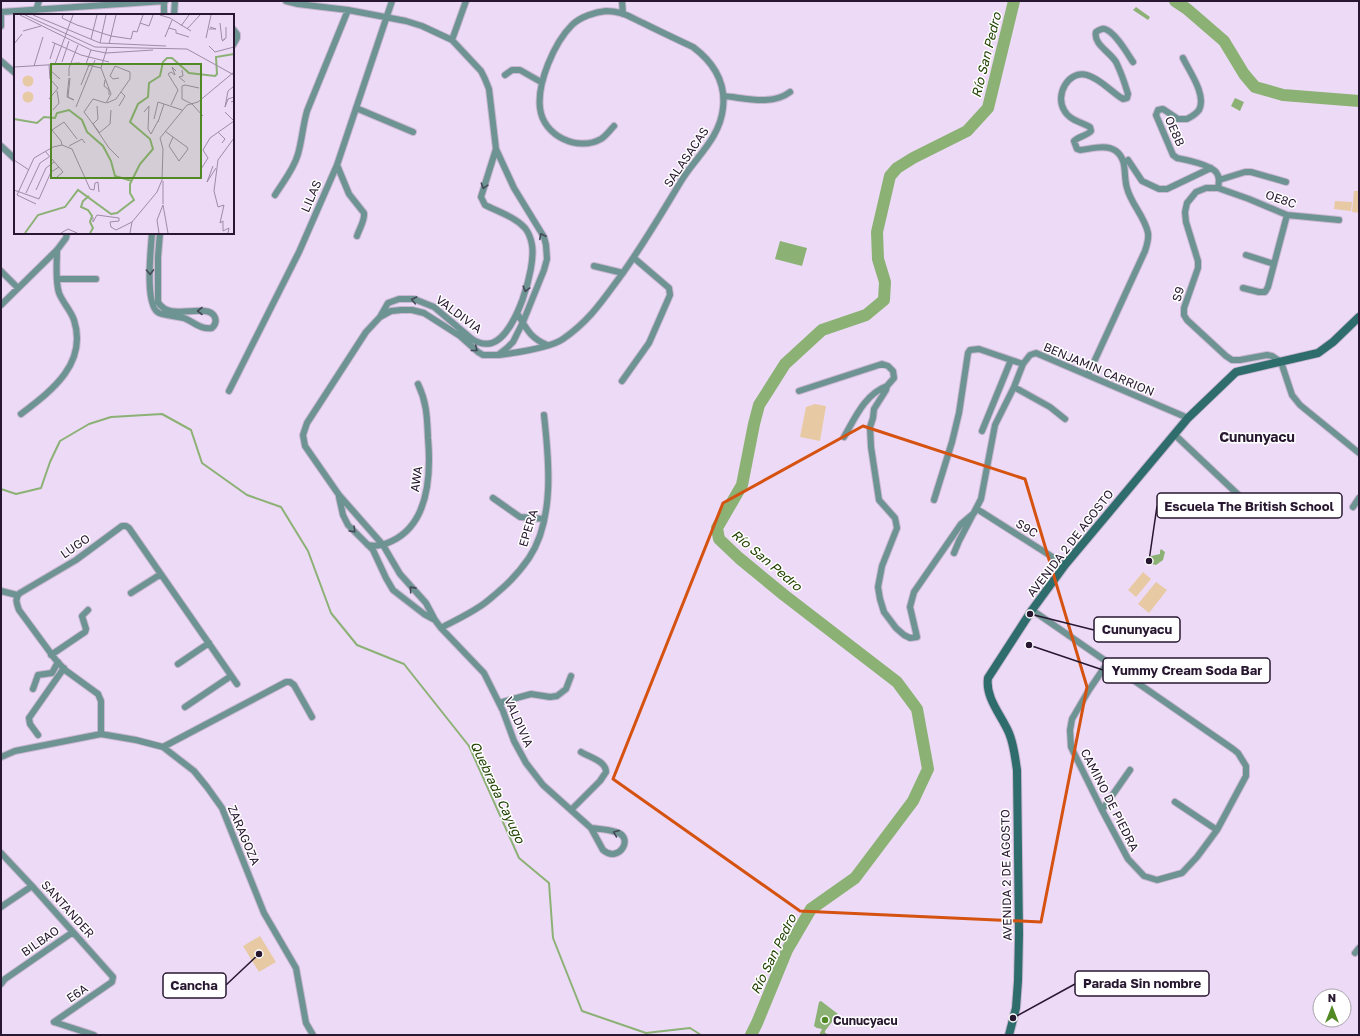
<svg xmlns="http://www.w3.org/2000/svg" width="1360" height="1036" font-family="'Golos Text',sans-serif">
  <rect width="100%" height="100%" fill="#eddaf6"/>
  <path fill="#e7caa4" d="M 1354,191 L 1359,191 L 1359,213 L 1352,212 Z
    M 1335,201 L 1352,202 L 1351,211 L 1334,209 Z
    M 815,404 L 826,406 L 820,441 L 800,437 L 806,407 Z
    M 1143,572 L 1151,579 L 1136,597 L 1128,590 Z
    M 1156,582 L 1167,590 L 1149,613 L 1138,604 Z
    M 260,936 L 276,962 L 259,972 L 243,946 Z"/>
  <path fill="#8cb175" d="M 1136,7 L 1150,17 L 1148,20 L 1133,10 Z
    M 1235,98 L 1244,102 L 1240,111 L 1231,106 Z
    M 780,241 L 807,248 L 802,266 L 775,259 Z
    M 1161,549 L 1165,552 L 1163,560 L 1156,565 L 1152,564 L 1149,561 L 1149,558 L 1151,556 L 1160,554 L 1160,551 Z
    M 821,1001 L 838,1014 L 825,1031 L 825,1033 L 831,1035 L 819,1035 L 822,1029 L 817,1028 L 814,1026 L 819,1002 Z"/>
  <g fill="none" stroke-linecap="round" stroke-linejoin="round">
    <path stroke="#8cb175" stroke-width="2" d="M 1,489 L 16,494 L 41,488 L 50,462 L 60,441 L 89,424 L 111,417 L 162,414 L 191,430 L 202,463 L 247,495 L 281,507 L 308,551 L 331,613 L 357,645 L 404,664 L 469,746 L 519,858 L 549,883 L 553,938 L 582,1011 L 646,1033 L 690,1028 L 701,1035"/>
    <path stroke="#8cb175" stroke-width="12" d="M 1175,1 L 1187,9 L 1224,41 L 1244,74 L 1255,87 L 1283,95 L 1359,101
      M 751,1035 L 757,1023 L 787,950 L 811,909 L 855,878 L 913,801 L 928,769 L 917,709 L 897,682 L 784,595 L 739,558 L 719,539 L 717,528 L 742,485 L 754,424 L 759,405 L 785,364 L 822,330 L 866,315 L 884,300 L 885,282 L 878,259 L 877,232 L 890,176 L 897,168 L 913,158 L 967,131 L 988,108 L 1014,1"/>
    <defs>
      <path id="street" d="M 164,1 L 164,15
        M 286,1 L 298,4 L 348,10 L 406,21 L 422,26 L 452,40 L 481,71 L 485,79 L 489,89 L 496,149 L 514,188 L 544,237 L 546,245 L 547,259 L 544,270 L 523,322 L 513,342 L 507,348 L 498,355 L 483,355 L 478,352 L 460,336 L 424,313 L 412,310 L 401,310 L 391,311 L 380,317 L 366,332 L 307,423 L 303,435 L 305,446 L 339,495 L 383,545 L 400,574 L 426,603 L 435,620 L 441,628 L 484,673 L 503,711 L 514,741 L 526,763 L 543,785 L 591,828 L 603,850 C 619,864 635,837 616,832 C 608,829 599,829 591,828
        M 622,1 L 623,14
        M 36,10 L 39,1
        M 1,12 L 165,1
        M 174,15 L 175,1
        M 1,26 L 1,12
        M 233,29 L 237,34 L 237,38 L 233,45
        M 452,40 L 466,1
        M 1183,58 C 1189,71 1207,95 1199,110 C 1196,114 1191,117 1187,119 L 1178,119 L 1163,109 L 1158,110 L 1156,115 L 1173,155 L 1177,158 C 1187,160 1209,164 1216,172 C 1220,177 1219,182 1218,188
        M 1,61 L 15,73
        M 505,75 L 512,70 L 520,70 L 541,82
        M 724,96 C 745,98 772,106 790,92
        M 356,108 L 413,132
        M 1,146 L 15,159
        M 1128,160 L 1142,181 L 1159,189 L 1167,189 L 1211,168
        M 337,165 L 349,194 L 364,213 C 365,221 359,229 357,236
        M 1219,180 L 1245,172 L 1251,172 L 1286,182
        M 275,195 C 283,182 294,169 298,154 C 302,140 303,125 307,111 L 348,10
        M 1339,220 L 1287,215 L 1249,199 L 1218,188 L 1206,188 L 1196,192 L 1187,203 L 1185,212 L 1186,222 L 1198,261 L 1198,268 L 1184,308 L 1184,315 L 1187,320 L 1226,356 L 1232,360 L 1240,360 L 1267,355 L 1272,356 L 1281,362 L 1292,395 L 1300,405 L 1359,453
        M 152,233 C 151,248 144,306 159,313 C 167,316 176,316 184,318 C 194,322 201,330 212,328 C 219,321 215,312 205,311 C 190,309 167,318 158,302 L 158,257 L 160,233
        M 1246,255 L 1274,264
        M 594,266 L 623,273
        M 1,271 L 18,288
        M 58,279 L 96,279
        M 1243,288 L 1259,292 L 1265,292 L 1268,287 L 1287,215
        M 1,305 L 57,250 L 66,238 L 67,233
        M 517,313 C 527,329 529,337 547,345
        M 380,317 L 388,303 L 399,299 L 414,299 L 434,307 L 472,339 C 478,343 485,345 492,343 C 516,335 536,268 532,245 C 531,239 529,233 525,228 C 515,217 499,212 485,205 L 481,197 L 496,149
        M 499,355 C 514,353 550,348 563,339 C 586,323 598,307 614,285 C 640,251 661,214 683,178 C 698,155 720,137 723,108 C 726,82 713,62 693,47 C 676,39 659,31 643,23 C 636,20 628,15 621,13 C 617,12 610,11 606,11 C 595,12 580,17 572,25 C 554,43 537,83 540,108 C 543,136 578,152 601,139 C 606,136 610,130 614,126
        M 1088,375 L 1145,251 C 1147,245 1149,239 1148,233 C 1145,217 1131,204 1127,188 C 1123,176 1128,160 1116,151 C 1106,144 1091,149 1080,150 L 1077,149 L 1074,141 C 1079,136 1087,136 1091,131 L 1090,127 C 1081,122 1069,120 1064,110 C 1055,95 1068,70 1087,75 C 1101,79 1111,92 1123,99 L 1127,98 L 1128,94 C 1125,84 1121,72 1116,62 C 1110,52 1093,44 1096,32 C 1099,30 1102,28 1105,29 C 1115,32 1127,53 1133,62
        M 622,381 L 649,343 L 670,295 L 669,288 L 634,258
        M 1014,387 L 1050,407 L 1065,419
        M 229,391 L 299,252 L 337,165 L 392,1
        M 799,391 L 882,364 L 888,366 L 893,371 L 894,378 L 887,386
        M 21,414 C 51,391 88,364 74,320 C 71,311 63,303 59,293 C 55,280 57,264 57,250
        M 982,431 L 1011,360
        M 1174,434 L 1248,504
        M 844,437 C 855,418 865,394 887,386 L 886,390 L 874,409 L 873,418 L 870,427 L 871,447 L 879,500 L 895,518 L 897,528 L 882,566 L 878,587 L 880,599 L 884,612 L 896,628 L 904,635 L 910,638 L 917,637 L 910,607 L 914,592 L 961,524 L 974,513
        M 339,497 L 343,515 L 348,525 L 373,550 L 386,578 L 393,590 L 424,614 L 435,620
        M 493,498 L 520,517 L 544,519
        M 934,500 L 952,442 L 959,413 L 968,353 L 970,350 L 979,349 L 1023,364
        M 1353,507 L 1359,498
        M 977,509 L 1065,565
        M 368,545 C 377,547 384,545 392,541 C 430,523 431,473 428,438 C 427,417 427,403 418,384
        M 954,553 L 959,541 L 981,499 L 995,425 L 1014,387 L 1023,364 L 1030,355 L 1036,353 L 1188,418
        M 1,591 L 17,595
        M 131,593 L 161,574
        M 1032,610 L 1233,749 L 1238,753 L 1246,766 L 1246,776 L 1217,830 L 1197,857 L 1182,873 L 1157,880 L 1144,876 L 1128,859 L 1102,810 L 1071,747 L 1070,730 L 1072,719 L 1089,690 L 1108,662
        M 441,628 C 454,621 467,615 479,607 C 486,603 492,597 498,592 C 510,582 520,571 529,558 C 555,519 549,460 544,415
        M 51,655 L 85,632 L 86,629 L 82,616 L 88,610
        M 178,664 L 209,643
        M 33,689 L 38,675 L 52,673 L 58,662
        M 499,703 L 531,694 L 550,697 L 557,696 L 566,689 L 571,676
        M 185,707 L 231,676
        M 101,734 L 101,701 L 98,694 L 65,670 L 55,659 L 19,610 C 17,604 14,598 20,593 L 76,560 L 122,526 L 126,526 L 129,528 L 237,684
        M 38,735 L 30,724 L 29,718 L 64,668
        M 163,747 L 286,682 L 290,682 L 294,685 L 312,717
        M 1,757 L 15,751 L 101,734 L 136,740 L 163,747 L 194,771 L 207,787 L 222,808 L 264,913 L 296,968 L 306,1023 L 313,1035
        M 1175,802 L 1217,830
        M 571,810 L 600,781 L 606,772 C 606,761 589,757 581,752
        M 1102,810 L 1130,770
        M 1,853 L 32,886 L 113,977 L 112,982 L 54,1022
        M 1,907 L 32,886
        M 1355,953 L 1359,948
        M 1,984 L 5,979 L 73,932
        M 54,1022 L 94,1035"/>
      <path id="secondary" d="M 1009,1035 L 1016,1008 L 1018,981 L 1019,934 L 1017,770 C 1015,757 1014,745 1009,733 C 1002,716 985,698 988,678 L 1032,610 L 1065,565 L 1188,418 L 1236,372 L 1318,353 L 1333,342 L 1359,317"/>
    </defs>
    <use href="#street" stroke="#cab7d2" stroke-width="8"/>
    <use href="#secondary" stroke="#cab7d2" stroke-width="10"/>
    <use href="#street" stroke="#6d9392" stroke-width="6"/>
    <use href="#secondary" stroke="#2f6c6c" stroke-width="8"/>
  </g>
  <defs><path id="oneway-chevron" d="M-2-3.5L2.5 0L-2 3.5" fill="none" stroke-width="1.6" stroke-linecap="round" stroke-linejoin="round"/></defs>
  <g stroke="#444957">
    <use href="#oneway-chevron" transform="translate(484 186) rotate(108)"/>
    <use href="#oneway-chevron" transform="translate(542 236) rotate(-117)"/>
    <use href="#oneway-chevron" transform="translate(150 272) rotate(89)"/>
    <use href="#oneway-chevron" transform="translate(526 289) rotate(105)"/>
    <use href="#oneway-chevron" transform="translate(414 300) rotate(-169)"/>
    <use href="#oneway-chevron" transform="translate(200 311) rotate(180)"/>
    <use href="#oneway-chevron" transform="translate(475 349) rotate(38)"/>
    <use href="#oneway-chevron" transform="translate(353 530) rotate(45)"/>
    <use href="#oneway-chevron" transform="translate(412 589) rotate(-132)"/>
    <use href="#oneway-chevron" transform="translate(616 833) rotate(-158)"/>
  </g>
  <path fill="none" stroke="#d55210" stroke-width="3" stroke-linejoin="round" d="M 863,426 L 1025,479 L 1087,687 L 1041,922 L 800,911 L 613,779 L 723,503 Z"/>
  <circle fill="#518924" stroke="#fff" stroke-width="1.5" cx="825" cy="1020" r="4"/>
  <g text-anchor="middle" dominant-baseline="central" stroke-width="3" stroke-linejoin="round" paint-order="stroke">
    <g font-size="12" fill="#281730" stroke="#fff">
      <text transform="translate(1175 131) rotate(66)">OE8B</text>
      <text transform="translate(686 157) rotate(-56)">SALASACAS</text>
      <text transform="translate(311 196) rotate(-67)">LILAS</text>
      <text transform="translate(1281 199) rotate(19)">OE8C</text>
      <text transform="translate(1178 294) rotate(-73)">S9</text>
      <text transform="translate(459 314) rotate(37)">VALDIVIA</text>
      <text transform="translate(1099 369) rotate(23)">BENJAMIN CARRION</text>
      <text transform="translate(416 479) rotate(-82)">AWA</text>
      <text transform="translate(528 528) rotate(-73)">EPERA</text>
      <text transform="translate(1027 528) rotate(32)">S9C</text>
      <text transform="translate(1070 543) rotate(-52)">AVENIDA 2 DE AGOSTO</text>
      <text transform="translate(75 546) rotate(-35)">LUGO</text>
      <text transform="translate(519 722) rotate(66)">VALDIVIA</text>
      <text transform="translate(1110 800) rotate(63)">CAMINO DE PIEDRA</text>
      <text transform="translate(244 835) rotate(67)">ZARAGOZA</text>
      <text transform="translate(1006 875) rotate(-91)">AVENIDA 2 DE AGOSTO</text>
      <text transform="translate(68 909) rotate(48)">SANTANDER</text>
      <text transform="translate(40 941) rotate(-35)">BILBAO</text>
      <text transform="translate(77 993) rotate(-34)">E6A</text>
    </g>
    <g font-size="12" font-weight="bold" fill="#281730" stroke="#fff" text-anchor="start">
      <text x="833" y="1020">Cunucyacu</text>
    </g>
    <g font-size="13" font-style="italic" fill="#204200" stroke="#fff">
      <text transform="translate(986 55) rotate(-76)">Río San Pedro</text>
      <text transform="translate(767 560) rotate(40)">Río San Pedro</text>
      <text transform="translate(498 792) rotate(65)">Quebrada Cayugo</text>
      <text transform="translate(773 954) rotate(-64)">Río San Pedro</text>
    </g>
    <g font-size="14" font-weight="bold" fill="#281730" stroke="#fff">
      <text x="1257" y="436">Cununyacu</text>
    </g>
  </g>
  <g transform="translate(14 14)">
    <rect width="220" height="220" fill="#eddaf6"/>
    <path d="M8.5 67a5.5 5.5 0 1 1 11 0a5.5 5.5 0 1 1-11 0ZM8.5 83a5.5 5.5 0 1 1 11 0a5.5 5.5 0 1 1-11 0Z" fill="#e7caa4"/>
    <path fill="none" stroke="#8cb175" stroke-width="2" d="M 0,105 L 23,109 L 30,103 L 41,104 L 43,99 L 55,96 L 68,106 L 73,118 L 89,132 L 97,147 L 101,162 L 118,167M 75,182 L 69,187 L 67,193 L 74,196 L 78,202 L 76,208 L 79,214 L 76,219M 11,219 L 24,201 L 51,193 L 64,176 L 97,200 L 103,199 L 120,186 L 116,179 L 116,170 L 126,150 L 139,135 L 136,125 L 116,108 L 124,90 L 134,83 L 135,69 L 146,62 L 149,48 L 153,44 L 158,44 L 175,59 L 201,62 L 203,60 L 202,43 L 220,40"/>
    <path fill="none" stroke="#9e8ca7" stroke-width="1" d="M 6,1 L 77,36 L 92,39 L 139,36M 11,1 L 81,33 L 173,35 L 220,61M 19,1 L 86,29 L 152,32M 49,1 L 48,4 L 63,11 L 97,22M 146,1 L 156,4 L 177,17M 126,9 L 135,12 L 139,1M 206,9 L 208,26M 167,12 L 175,1M 155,14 L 162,16 L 162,19 L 175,23M 173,15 L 186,1M 195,15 L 202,15 L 196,13M 9,17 L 27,12M 97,22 L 117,25 L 119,17 L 123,18 L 129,1M 151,23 L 158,6M 192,24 L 197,1M 77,25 L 83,1M 211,25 L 208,27 L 212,24 L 212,13M 38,28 L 67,41 L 95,48M 86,29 L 92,1M 0,30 L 8,20M 95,30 L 102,1M 195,32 L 201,38 L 220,33M 36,45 L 41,29M 48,48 L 55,27M 41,50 L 59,1M 72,50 L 77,36M 20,52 L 29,23M 0,53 L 65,49 L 87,54 L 97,80 L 92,89 L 79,85 L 70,98 L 85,118M 87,54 L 93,34M 36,56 L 46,65M 168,56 L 169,62 L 165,63 L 171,68M 55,62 L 55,54 L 64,31M 55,64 L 53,83 L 60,86 L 54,83 L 56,64M 91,66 L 90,72 L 95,76 L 95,81M 67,71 L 75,51M 171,71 L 168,72 L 168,85 L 178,90 L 189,102M 171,71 L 185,74M 220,72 L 214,77 L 211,93 L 214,85 L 220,83M 35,85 L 44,74 L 36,65 L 35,51M 217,88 L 220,87 L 220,96M 93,89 L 102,85 L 116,65 L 116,58 L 101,52 L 96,62 L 99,65 L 105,64M 157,91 L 164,76 L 154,60 L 157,58 L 161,61 L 158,53 L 162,57M 105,92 L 111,82 L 107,78M 62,93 L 81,46M 39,96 L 45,89 L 43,77M 130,98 L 135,92 L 134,115 L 137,120 L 144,107M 211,98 L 220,107M 140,105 L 144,88 L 168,96M 144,108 L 150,90M 79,110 L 95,134 L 105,144M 79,110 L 84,105 L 83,92M 151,117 L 159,123 L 170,131 L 173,133 L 174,135 L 165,147 L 155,132 L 159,123M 204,118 L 211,125 L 208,129M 85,119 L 96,110 L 97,96M 48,131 L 47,127 L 38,116 L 50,108 L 63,125M 55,132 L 68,125 L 71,129M 31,137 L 49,158 L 43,163M 0,146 L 15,156M 199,152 L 193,168 L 202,154M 187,155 L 194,144 L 189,136 L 196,124 L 220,107M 149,167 L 149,190M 0,176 L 25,185 L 37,158 L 45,153M 22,176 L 32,154 L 40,148M 12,179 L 26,149 L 35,143M 22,190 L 3,181 L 20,144 L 39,133 L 48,131 L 58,135 L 76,175 L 80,176 L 81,169 L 84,168 L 85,178M 149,191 L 154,219M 79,203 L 79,208 L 83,201 L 105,204 L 105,207 L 96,208 L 97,213 L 102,216 L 118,208M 47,219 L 54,215 L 63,219M 116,219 L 118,208 L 143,178 L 148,166 L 149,135 L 146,124 L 173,91 L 184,88 L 220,58M 145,219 L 143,206 L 149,191M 214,219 L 215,214 L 209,217 L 209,207 L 206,209 L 210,191 L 204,193 L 200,177 L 204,146 L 220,124"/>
    <path fill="#518924" fill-opacity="0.15" stroke="#518924" stroke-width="2" d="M 37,50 L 187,50 L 187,164 L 37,164 Z"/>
    <rect width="220" height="220" fill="none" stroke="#281730" stroke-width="2"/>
  </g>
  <path fill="none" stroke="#281730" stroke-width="1.5" d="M1149 561L1157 506M1030 614L1094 630M1029 645L1103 670M1013 1018L1075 984M259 954L226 985"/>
  <g fill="#281730" stroke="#fff" stroke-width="1.5">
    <circle cx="1149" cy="561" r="4"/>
    <circle cx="1030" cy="614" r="4"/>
    <circle cx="1029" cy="645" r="4"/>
    <circle cx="1013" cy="1018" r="4"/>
    <circle cx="259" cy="954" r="4"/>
  </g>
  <g fill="#fff" stroke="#281730" stroke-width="1.5">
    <rect x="1157" y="493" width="185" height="25" rx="4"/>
    <rect x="1094" y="617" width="86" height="25" rx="4"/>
    <rect x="1103" y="658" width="167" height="25" rx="4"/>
    <rect x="1075" y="971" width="134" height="25" rx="4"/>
    <rect x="163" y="973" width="63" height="25" rx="4"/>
  </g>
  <g font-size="13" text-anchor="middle" font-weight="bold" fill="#281730">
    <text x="1249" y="511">Escuela The British School</text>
    <text x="1137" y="634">Cununyacu</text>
    <text x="1187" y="675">Yummy Cream Soda Bar</text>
    <text x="1142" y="988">Parada Sin nombre</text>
    <text x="194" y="990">Cancha</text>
  </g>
  <rect width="1360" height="1036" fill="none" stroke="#281730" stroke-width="4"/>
  <g transform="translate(1332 1008)"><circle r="19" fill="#ffffff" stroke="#a9a2ac"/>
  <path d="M0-3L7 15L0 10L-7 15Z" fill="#518924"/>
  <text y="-6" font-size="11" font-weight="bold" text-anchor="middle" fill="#281730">N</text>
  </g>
</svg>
